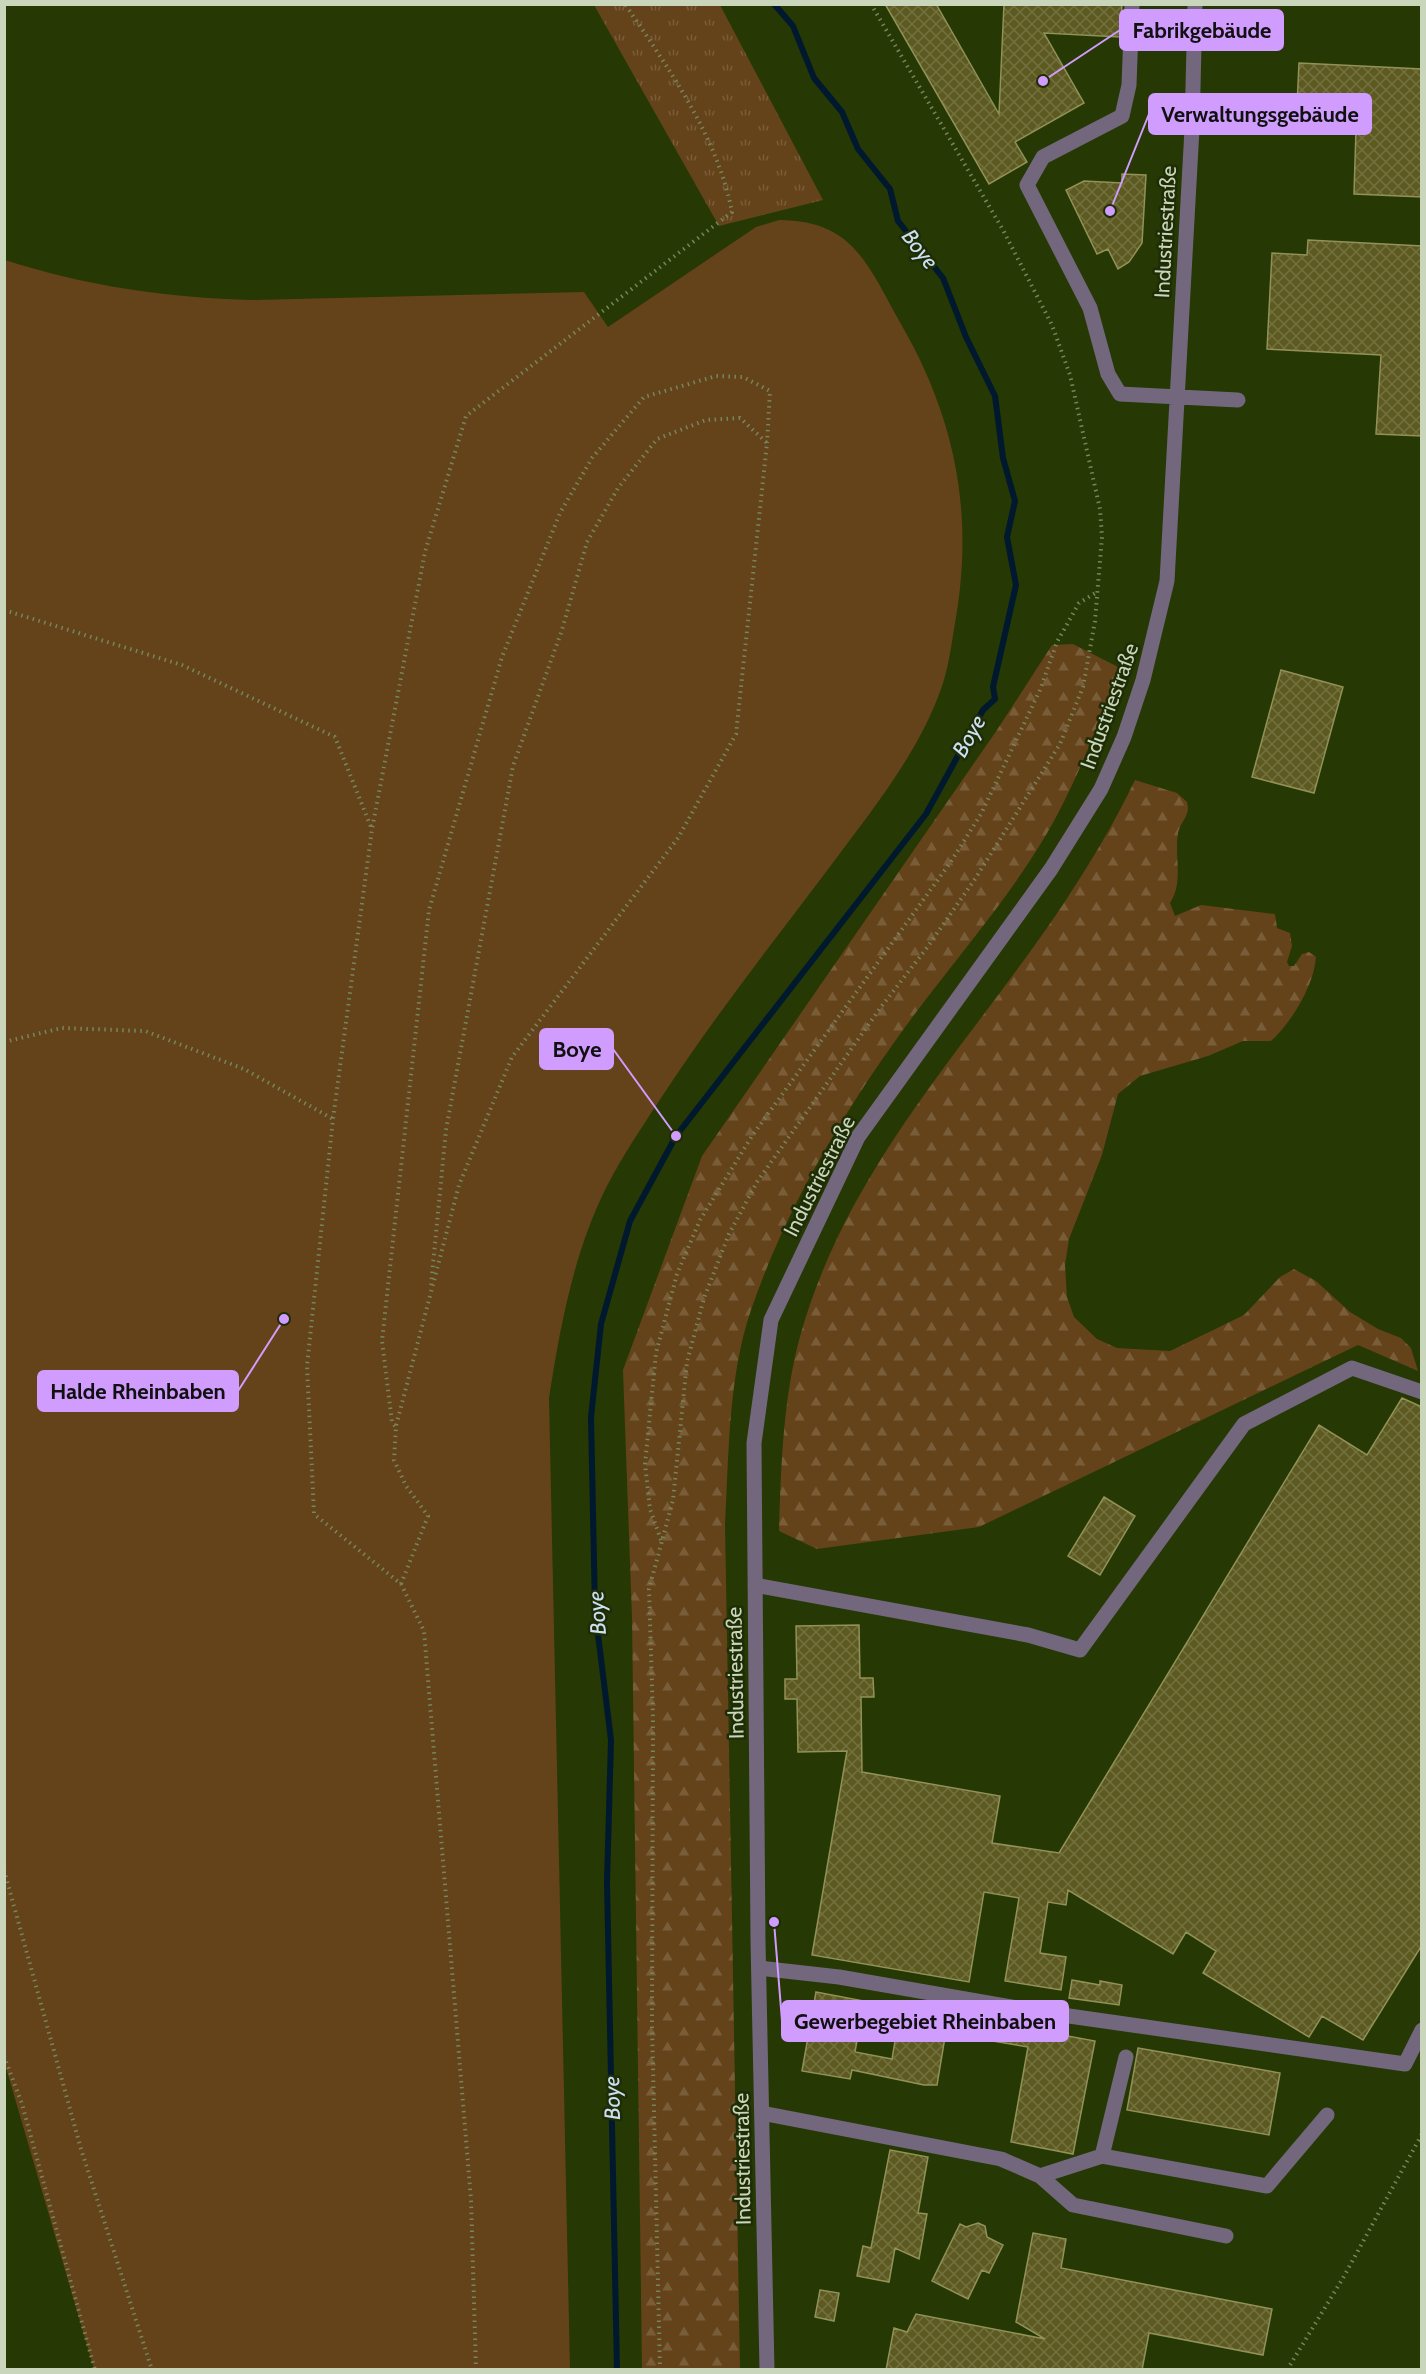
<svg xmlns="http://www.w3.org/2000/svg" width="1426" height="2374" font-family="Cabin,sans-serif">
  <defs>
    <pattern id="grass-tufts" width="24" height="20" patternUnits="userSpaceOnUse" patternTransform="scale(1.5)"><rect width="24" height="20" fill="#64421a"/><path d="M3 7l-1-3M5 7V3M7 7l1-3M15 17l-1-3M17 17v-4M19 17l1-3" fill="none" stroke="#795d39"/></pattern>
    <pattern id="forest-firs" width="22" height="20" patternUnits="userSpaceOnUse" patternTransform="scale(1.5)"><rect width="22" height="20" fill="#64421a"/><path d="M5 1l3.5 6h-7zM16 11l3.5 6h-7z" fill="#795d39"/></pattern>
    <pattern id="building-cross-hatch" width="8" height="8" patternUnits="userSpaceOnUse" patternTransform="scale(1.5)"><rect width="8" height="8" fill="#5c5a21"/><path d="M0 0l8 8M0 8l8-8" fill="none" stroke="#72713f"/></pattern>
  </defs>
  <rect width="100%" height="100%" fill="#263803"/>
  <path fill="url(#grass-tufts)" d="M 594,5 L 720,5 L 823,200 L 719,226 Z"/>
  <path fill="url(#forest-firs)" d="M 1073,644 L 1120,668 C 1100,719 1081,771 1055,819 C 1017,889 962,951 914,1015 C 848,1104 787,1205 751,1310 C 728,1378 729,1454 725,1525 L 740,2369 L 642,2369 L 632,1618 L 623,1370 L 702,1156 L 997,730 L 1052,645 Z
    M 1135,780 L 1177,793 L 1187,802 C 1191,816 1181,820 1178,833 C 1174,856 1184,882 1170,903 L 1175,916 L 1201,905 L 1275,914 L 1277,928 L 1290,933 L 1292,946 L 1287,962 L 1289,966 L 1294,966 L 1302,954 L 1309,952 L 1316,957 C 1314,985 1292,1022 1271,1041 L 1243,1041 L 1208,1056 L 1140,1076 L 1118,1094 L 1102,1155 L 1069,1239 L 1065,1265 L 1067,1297 L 1074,1317 L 1097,1339 L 1117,1348 L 1170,1351 L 1244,1315 L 1280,1277 L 1294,1269 L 1316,1281 L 1350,1312 L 1378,1329 L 1401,1338 L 1411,1348 L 1418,1371 L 1358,1345 L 979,1527 L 817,1549 L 779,1531 C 781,1466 783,1396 801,1333 C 849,1165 968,1046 1062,906 C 1089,865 1114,824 1135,780 Z"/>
  <path fill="#64421a" d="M 779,220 C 854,220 868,266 901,324 C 957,421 975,518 954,629 C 951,648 948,670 941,689 C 918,754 872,810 832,864 C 774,941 714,1017 661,1098 C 642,1127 623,1155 607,1186 C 574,1251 560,1327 549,1398 L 570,2369 L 94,2369 L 4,2061 L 5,260 C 86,286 168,298 253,300 L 584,292 L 608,327 L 756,227 Z"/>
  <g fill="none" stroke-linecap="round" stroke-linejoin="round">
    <path stroke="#00192f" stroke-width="6" d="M 617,2370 L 607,1882 L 611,1740 L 595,1610 L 591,1417 L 601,1324 L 630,1221 L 676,1136 L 926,814 L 983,710 L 995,699 L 993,687 L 1016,585 L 1007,537 L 1015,501 L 1003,458 L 995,396 L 966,337 L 943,278 L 898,221 L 890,189 L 858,149 L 842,112 L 814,78 L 793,26 L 774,4"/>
  </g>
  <path fill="url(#building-cross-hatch)" stroke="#929158" stroke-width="1.5" d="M 885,4 L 936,4 L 999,114 L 1004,4 L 1122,4 L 1120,37 L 1044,33 L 1084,103 L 1015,142 L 1027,162 L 989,184 Z
    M 1299,63 L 1422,69 L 1422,197 L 1354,194 L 1356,130 L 1296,127 Z
    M 1122,174 L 1146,175 L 1142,243 L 1129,262 L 1118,269 L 1108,249 L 1097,254 L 1066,190 L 1084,181 L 1122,183 Z
    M 1308,240 L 1422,246 L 1422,436 L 1376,434 L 1381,355 L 1267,349 L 1272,253 L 1307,255 Z
    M 1281,670 L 1343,687 L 1314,793 L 1252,777 Z
    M 1402,1398 L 1422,1407 L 1422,1945 L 1363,2040 L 1322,2016 L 1309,2037 L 1203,1973 L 1216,1951 L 1186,1932 L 1173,1954 L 1068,1890 L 1066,1905 L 1048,1902 L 1040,1953 L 1066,1957 L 1061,1990 L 1005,1981 L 1019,1898 L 984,1892 L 969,1982 L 812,1955 L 847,1751 L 798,1752 L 797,1699 L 785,1699 L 785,1679 L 797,1679 L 796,1626 L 859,1625 L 860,1678 L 873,1678 L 874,1697 L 861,1697 L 862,1772 L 1000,1796 L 992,1843 L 1059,1853 L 1319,1425 L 1367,1455 Z
    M 1104,1497 L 1135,1516 L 1100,1575 L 1068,1556 Z
    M 1072,1980 L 1100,1985 L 1100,1981 L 1122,1985 L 1119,2005 L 1069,1998 Z
    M 816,1992 L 864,2001 L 855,2052 L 892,2059 L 897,2029 L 945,2037 L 937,2085 L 924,2085 L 852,2070 L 850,2079 L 802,2071 Z
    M 965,2017 L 1095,2041 L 1073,2154 L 1011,2142 L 1028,2047 L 962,2036 Z
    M 1138,2048 L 1280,2073 L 1269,2135 L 1127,2110 Z
    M 890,2150 L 928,2157 L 918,2213 L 927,2214 L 919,2259 L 895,2248 L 889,2282 L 857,2276 L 863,2246 L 871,2248 Z
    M 978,2223 L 985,2226 L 987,2237 L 1003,2245 L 989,2273 L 982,2270 L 968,2299 L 932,2281 L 960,2224 L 966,2227 Z
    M 1033,2233 L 1066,2239 L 1061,2268 L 1272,2309 L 1263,2355 L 1149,2333 L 1142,2370 L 886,2370 L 894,2328 L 907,2332 L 916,2314 L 1045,2339 L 1016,2322 Z
    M 820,2290 L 839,2293 L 834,2321 L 815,2317 Z"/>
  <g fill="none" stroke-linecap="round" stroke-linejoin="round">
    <path stroke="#77865e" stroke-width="4" stroke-dasharray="1.5 4.5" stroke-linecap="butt" d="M 4,610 L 182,665 L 335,737 L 371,827
      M 4,1042 L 62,1028 L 145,1031 L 244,1069 L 333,1119
      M 395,1426 L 392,1422 L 382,1341 L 429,910 L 502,657 L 560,513 L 592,458 L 644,397 L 716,376 L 743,377 L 770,391 L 767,443
      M 661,1540 L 650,1509 L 645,1464 L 656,1353 L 677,1274 L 700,1220 L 752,1136 L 950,863 L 981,814 L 1040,690 L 1057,642 L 1079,603 L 1097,592
      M 401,1584 L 428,1516 L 406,1486 L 394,1460 L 396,1426 L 459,1185 L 512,1057 L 678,838 L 736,734 L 767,443 L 740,418 L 706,420 L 657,439 L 618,488 L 587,542 L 562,630 L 513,766 L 446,1130 L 431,1285
      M 4,1870 L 81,2149 L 152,2370
      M 4,2056 L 22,2104 L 95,2370
      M 476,2370 L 471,2200 L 424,1631 L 401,1584 L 314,1514 L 307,1366 L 333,1119 L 372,829 L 425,552 L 466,416 L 732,212 C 717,135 668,68 625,4
      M 660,2370 L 652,2024 L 653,1719 L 649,1589 L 673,1500 L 687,1362 L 704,1298 L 729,1234 L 757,1182 L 881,1007 L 926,949 L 975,879 L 1060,744 L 1083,687 L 1095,621 L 1102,537 L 1100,509 L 1070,375 L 1052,325 L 1003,230 L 871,4
      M 1287,2370 L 1343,2278 L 1422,2134"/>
    <path stroke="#72677c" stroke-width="15" d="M 1132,4 L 1129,85 L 1122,116 L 1043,157 L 1027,185 L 1090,308 L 1108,374 L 1120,394 L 1238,400
      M 755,1585 L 1028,1635 L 1080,1650 L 1244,1424 L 1352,1368 L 1422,1392
      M 759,1968 L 839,1977 L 1041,2012 L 1405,2064 L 1422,2030
      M 762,2113 L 1001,2159 L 1040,2176 L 1073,2205 L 1226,2236
      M 1102,2156 L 1126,2057
      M 1040,2176 L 1102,2156 L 1267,2186 L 1327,2115
      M 767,2370 L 758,1941 L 754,1443 L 771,1320 L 858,1137 L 1051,869 L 1101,789 L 1124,737 L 1143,680 L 1167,581 L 1192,129 L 1195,4"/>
  </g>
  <g text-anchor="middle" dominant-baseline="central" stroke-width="5" stroke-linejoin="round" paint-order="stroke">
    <g font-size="21" fill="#cad6bb" stroke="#1f2d06">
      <text transform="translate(1165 232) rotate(-87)">Industriestraße</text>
      <text transform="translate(1109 706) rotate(-70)">Industriestraße</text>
      <text transform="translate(819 1176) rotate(-63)">Industriestraße</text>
      <text transform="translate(735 1673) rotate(-91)">Industriestraße</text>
      <text transform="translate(742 2159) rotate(-91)">Industriestraße</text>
    </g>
    <g font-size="22" font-style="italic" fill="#cce0f3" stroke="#1f2d06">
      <text transform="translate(920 249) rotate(52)">Boye</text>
      <text transform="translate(969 736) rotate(-60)">Boye</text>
      <text transform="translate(597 1613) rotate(-94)">Boye</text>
      <text transform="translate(612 2098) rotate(-91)">Boye</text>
    </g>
  </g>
  <path fill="none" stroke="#d09dff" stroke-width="2" d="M1043 81L1120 30M1110 211L1149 114M676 1136L613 1049M284 1319L238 1391M774 1922L782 2021"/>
  <g fill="#d09dff" stroke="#1f2d06" stroke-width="2">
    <circle cx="1043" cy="81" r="6"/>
    <circle cx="1110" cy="211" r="6"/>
    <circle cx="676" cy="1136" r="6"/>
    <circle cx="284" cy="1319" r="6"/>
    <circle cx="774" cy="1922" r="6"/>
  </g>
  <g fill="#d09dff" stroke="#d09dff" stroke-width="2">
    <rect x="1120" y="10" width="163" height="40" rx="6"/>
    <rect x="1149" y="94" width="222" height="40" rx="6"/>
    <rect x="540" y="1029" width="73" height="40" rx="6"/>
    <rect x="38" y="1371" width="200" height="40" rx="6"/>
    <rect x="782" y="2001" width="286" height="40" rx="6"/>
  </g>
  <g font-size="22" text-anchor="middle" font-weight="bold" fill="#111">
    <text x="1202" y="38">Fabrikgebäude</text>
    <text x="1260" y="122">Verwaltungsgebäude</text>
    <text x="577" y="1057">Boye</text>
    <text x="138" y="1399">Halde Rheinbaben</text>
    <text x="925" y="2029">Gewerbegebiet Rheinbaben</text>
  </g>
  <rect width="1426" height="2374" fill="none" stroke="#cad6bb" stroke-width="12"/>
</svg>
